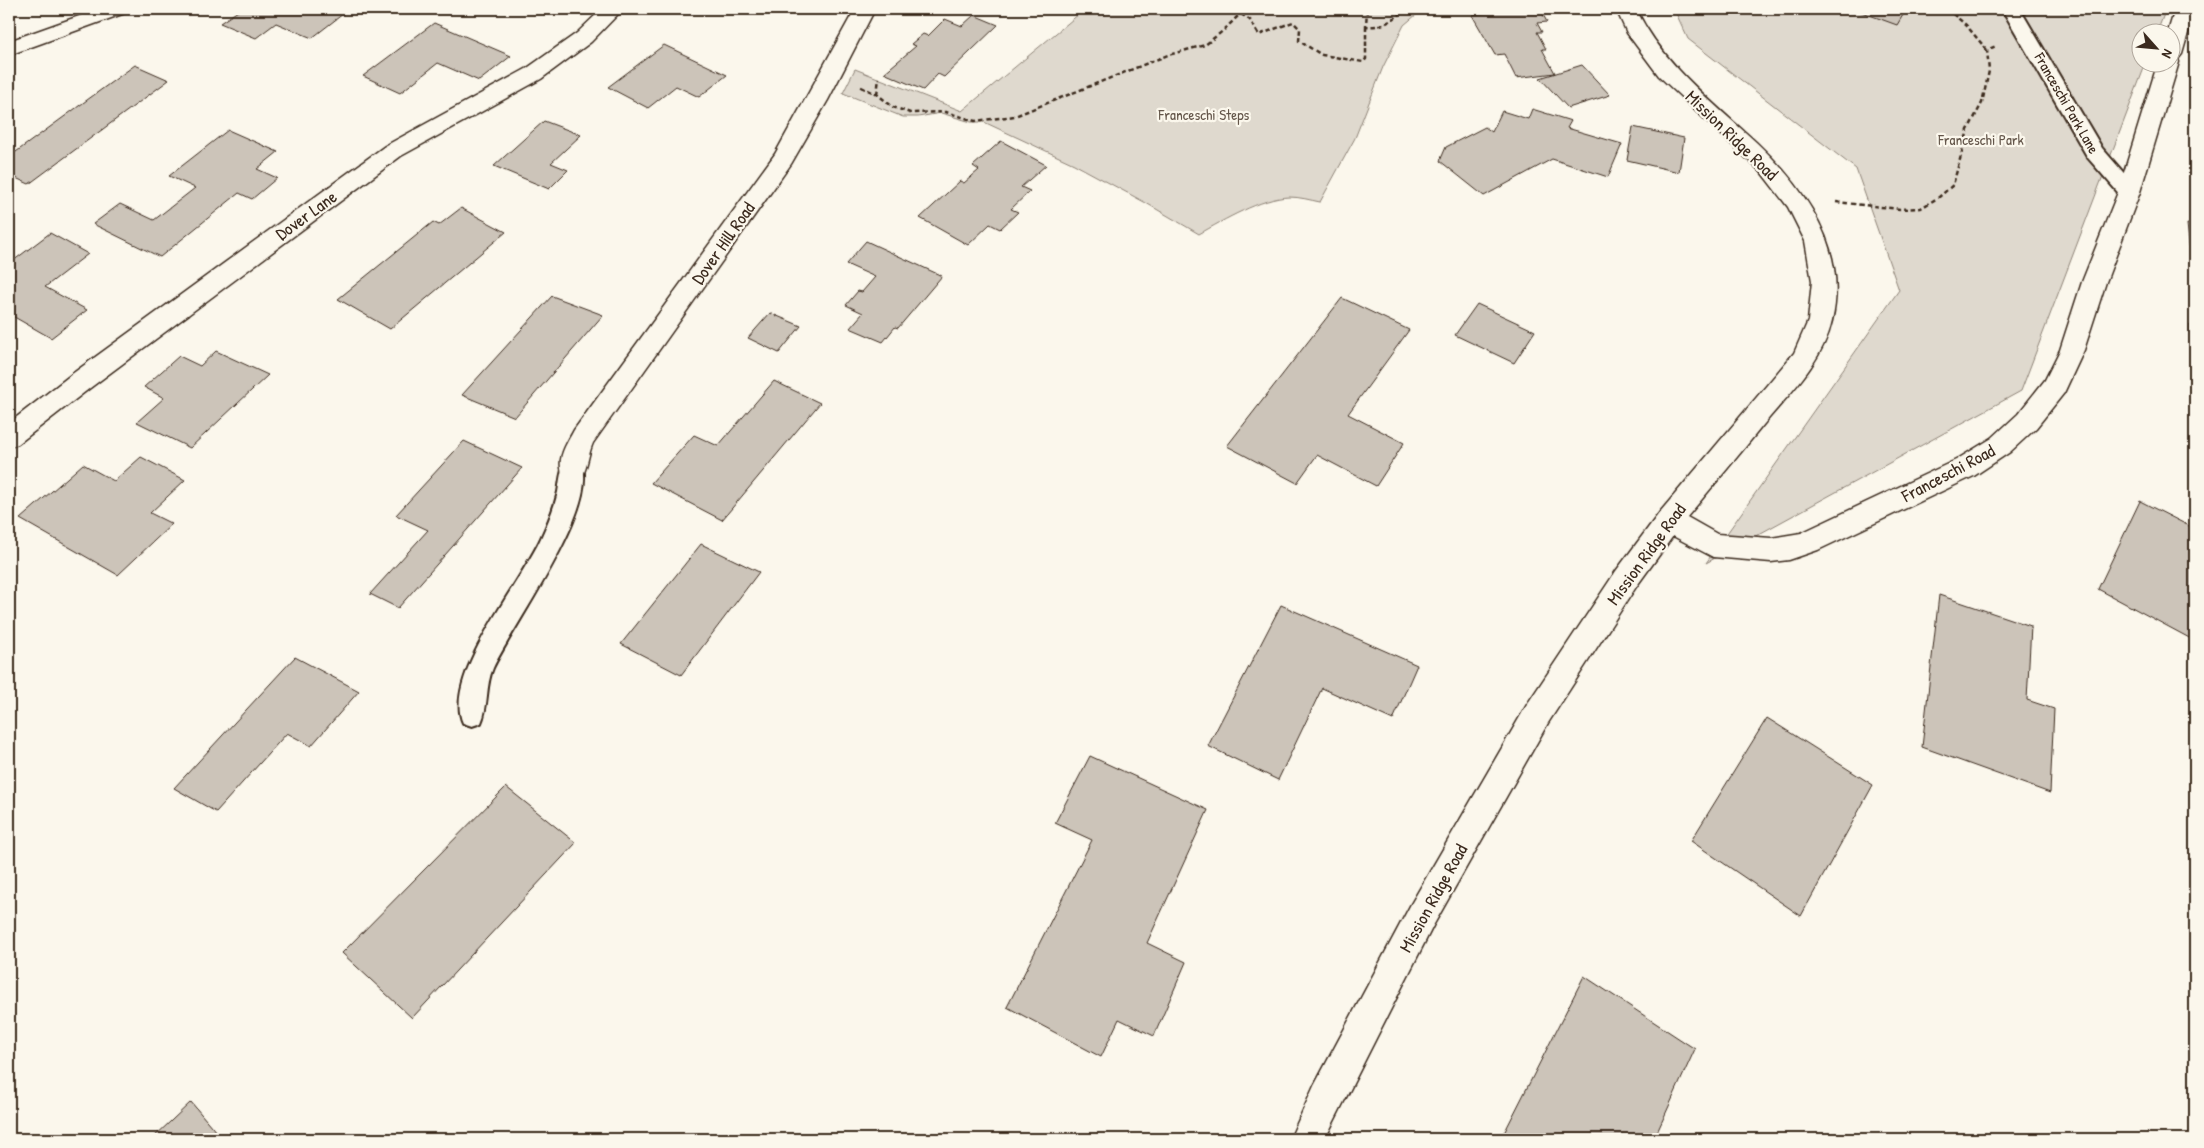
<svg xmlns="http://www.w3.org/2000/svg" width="2204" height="1148" font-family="'Patrick Hand',sans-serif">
  <rect width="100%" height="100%" fill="#fbf7ec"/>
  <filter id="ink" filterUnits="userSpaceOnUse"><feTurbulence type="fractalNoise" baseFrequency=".02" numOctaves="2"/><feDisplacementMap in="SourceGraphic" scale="10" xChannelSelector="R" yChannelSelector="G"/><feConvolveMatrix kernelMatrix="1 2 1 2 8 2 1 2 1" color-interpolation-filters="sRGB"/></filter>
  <g filter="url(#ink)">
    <path fill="#dfd9ce" stroke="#8d8276" d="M 1085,9 L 1423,9 L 1404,25 L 1383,67 L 1355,138 L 1320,202 C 1310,200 1300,197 1289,197 C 1261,198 1224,220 1199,234 L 1146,203 L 1074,164 L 984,122 L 971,122 L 941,113 L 918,117 L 903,117 L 843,93 L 855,69 L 962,111 Z
      M 1674,9 L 2166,9 L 2157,32 L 2142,32 L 2142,62 L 2146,63 L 2021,391 L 1706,563 L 1899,290 L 1856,169 L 1688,39 Z"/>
    <path fill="#ccc4b9" stroke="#3b2a1e" d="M 241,9 L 343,9 L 348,10 L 312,38 L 276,23 L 256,38 L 220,23 Z
      M 1493,9 L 1540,9 L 1547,22 L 1537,23 L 1542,32 L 1537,32 L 1546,49 L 1542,49 L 1555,73 L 1516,78 L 1504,54 L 1495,55 L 1472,15 L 1495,12 Z
      M 1853,9 L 1891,9 L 1890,11 L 1903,15 L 1897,25 Z
      M 974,15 L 998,25 L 944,77 L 938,74 L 923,90 L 884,73 L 916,46 L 911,44 L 923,34 L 928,36 L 945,19 L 962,26 Z
      M 434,23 L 511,56 L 479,81 L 438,63 L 400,93 L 363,76 Z
      M 664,45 L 727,75 L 699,97 L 676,86 L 648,108 L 608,87 Z
      M 135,65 L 169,80 L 29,184 L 9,175 L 9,157 Z
      M 1582,65 L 1610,95 L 1568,108 L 1540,78 Z
      M 1532,109 L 1571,121 L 1567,128 L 1622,144 L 1608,177 L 1552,159 L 1484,196 L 1440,161 L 1446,147 L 1485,127 L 1492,132 L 1502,111 L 1528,119 Z
      M 544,121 L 581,135 L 551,163 L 568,170 L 549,189 L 494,166 Z
      M 1633,127 L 1684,138 L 1679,172 L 1627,160 Z
      M 228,130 L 278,152 L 257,169 L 277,178 L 252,199 L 239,193 L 160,257 L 93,224 L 120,204 L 154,220 L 195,188 L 169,176 Z
      M 1001,141 L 1046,165 L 1021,187 L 1030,191 L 1011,209 L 1018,212 L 1000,229 L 990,224 L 968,245 L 920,218 L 960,181 L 964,183 L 979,170 L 973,166 Z
      M 461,208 L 506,232 L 390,329 L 338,299 L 433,222 L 439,225 Z
      M 2187,224 L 2195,226 L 2195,299 Z
      M 50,233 L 88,254 L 45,287 L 87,310 L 51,338 L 9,314 L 9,264 Z
      M 866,241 L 942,276 L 898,328 L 895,327 L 883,342 L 850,328 L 863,313 L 846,305 L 858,291 L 862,292 L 875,277 L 846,264 Z
      M 552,296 L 603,315 L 515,417 L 462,395 Z
      M 1342,298 L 1409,330 L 1348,414 L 1404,443 L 1376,486 L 1317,455 L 1297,483 L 1227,446 Z
      M 1477,304 L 1535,331 L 1514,363 L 1455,335 Z
      M 770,313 L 801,326 L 779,353 L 748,338 Z
      M 2190,325 L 2195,326 L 2195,441 Z
      M 216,351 L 268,375 L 190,448 L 137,422 L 164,398 L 144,387 L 179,356 L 200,366 Z
      M 774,381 L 820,403 L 722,520 L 651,483 L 694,435 L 718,446 Z
      M 464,441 L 522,468 L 398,608 L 370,594 L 428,530 L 396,515 Z
      M 141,457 L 185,480 L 150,513 L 172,524 L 118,575 L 20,519 L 83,464 L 114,481 Z
      M 2140,501 L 2195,529 L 2195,641 L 2098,589 Z
      M 701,544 L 759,572 L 681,675 L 621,644 Z
      M 1939,595 L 2031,626 L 2027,700 L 2054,709 L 2050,793 L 1922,747 Z
      M 1281,605 L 1417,665 L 1393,720 L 1322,688 L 1278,780 L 1208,746 Z
      M 295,657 L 359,691 L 311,746 L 287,733 L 216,812 L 174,788 Z
      M 1767,718 L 1873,785 L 1801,916 L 1691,841 Z
      M 1090,756 L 1208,810 L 1147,943 L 1186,962 L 1154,1036 L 1119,1019 L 1101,1057 L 1007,1007 L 1092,840 L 1055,823 Z
      M 506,787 L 576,843 L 412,1018 L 342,953 Z
      M 1584,976 L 1695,1049 L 1654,1139 L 1501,1139 Z
      M 191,1102 L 222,1139 L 152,1139 Z"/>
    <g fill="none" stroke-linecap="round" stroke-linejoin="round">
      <defs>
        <path id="lane" d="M 2002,9 L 2020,9 L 2102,148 L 2136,187 L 2139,192 L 2136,197 L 2129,199 L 2122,197 L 2088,158 Z
          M 2183,11 L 2195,17 L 2195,31 L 2188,29 L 2174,17 L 2177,13 Z
          M 573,459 L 581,462 C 602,504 512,627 493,668 C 485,686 489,705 481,723 L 472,726 L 463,723 C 442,677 521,583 541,538 C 548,523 554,508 558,492 C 560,481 560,472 565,462 Z"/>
        <path id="street" d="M 99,9 L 128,9 L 125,13 L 9,55 L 9,41 Z
          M 602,9 L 623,9 L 591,42 L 541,79 L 401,156 L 90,388 L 18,444 L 9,447 L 9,423 L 72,374 L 385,146 L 526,69 L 577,33 Z
          M 855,9 L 875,9 L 828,100 L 791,164 L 593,443 C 588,454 588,466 582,477 L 573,480 L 564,477 C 555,460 566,445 574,430 L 775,154 Z
          M 1616,9 L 1636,9 C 1663,64 1711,101 1756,142 C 1805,188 1849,250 1832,321 C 1823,361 1790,393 1764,424 C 1739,455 1713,486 1687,517 L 1717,534 L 1771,538 L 1801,533 L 1956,460 L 1992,438 L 2018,414 L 2045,380 L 2060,350 L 2082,282 L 2118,192 L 2158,62 L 2172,62 L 2172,32 L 2168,32 L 2175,9 L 2195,9 L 2182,54 L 2178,59 L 2179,62 L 2140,192 L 2106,282 L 2084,350 L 2064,393 L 2036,428 L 2010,452 L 1974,476 L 1818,550 L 1789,560 L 1771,562 L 1713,557 L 1673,536 L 1636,587 L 1548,723 L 1433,926 L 1325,1139 L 1290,1139 L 1314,1086 L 1411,904 L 1528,703 L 1616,571 L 1660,512 L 1794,353 L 1808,321 L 1812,281 L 1805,241 L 1788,207 L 1761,172 L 1659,76 L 1627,33 Z"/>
      </defs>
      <use href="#lane" stroke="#3b2a1e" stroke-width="4"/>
      <use href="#street" stroke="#3b2a1e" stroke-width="3"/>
      <path stroke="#3b2a1e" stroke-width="2.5" stroke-dasharray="4.5 3" stroke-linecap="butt" d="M 1367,9 L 1366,26 C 1383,28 1393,20 1406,9
        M 1947,9 L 1966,25 L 1987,50
        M 1241,14 L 1250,20 L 1259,35 L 1293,22 L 1300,29 L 1299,41 L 1322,55 L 1363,62 L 1366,59 L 1366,26
        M 861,87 L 877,94 L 893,107 L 910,113 L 946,112 L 975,121 L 1015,116 L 1168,55 L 1205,45 L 1224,30 L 1245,9
        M 877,94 L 879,78
        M 1836,202 L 1900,209 L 1921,208 L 1939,197 L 1953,185 L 1968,130 L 1982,103 L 1989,71 L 1987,50 L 1996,46"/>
      <use href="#lane" fill="#fbf7ec" fill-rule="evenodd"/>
      <use href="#street" fill="#fbf7ec" fill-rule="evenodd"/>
    </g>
  </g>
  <g text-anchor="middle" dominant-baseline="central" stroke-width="4.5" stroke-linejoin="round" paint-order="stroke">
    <g font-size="15" fill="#3b2a1e" stroke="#fbf7ec">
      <text transform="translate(2067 103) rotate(60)">Franceschi Park Lane</text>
    </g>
    <g font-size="15" fill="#64564a" stroke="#fbf7ec">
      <text x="1204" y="114">Franceschi Steps</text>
      <text x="1981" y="139">Franceschi Park</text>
    </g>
    <g font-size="18" fill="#3b2a1e" stroke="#fbf7ec">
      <text transform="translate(1732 135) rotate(44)">Mission Ridge Road</text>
      <text transform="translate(306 215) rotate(-36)">Dover Lane</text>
      <text transform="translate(723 243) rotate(-55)">Dover Hill Road</text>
      <text transform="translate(1948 473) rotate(-28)">Franceschi Road</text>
      <text transform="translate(1646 554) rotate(-54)">Mission Ridge Road</text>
      <text transform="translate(1433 898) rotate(-61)">Mission Ridge Road</text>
    </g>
  </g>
  <rect width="2204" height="1148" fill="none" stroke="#fbf7ec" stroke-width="30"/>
  <rect x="15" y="15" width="2174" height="1118" fill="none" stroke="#3b2a1e" stroke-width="2" filter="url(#ink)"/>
  <g transform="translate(2156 48) rotate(117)"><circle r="24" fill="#fbf7ec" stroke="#aea59a"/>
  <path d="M0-4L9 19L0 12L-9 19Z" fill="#3b2a1e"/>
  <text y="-8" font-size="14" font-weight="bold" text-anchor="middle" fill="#3b2a1e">N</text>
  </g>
</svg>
